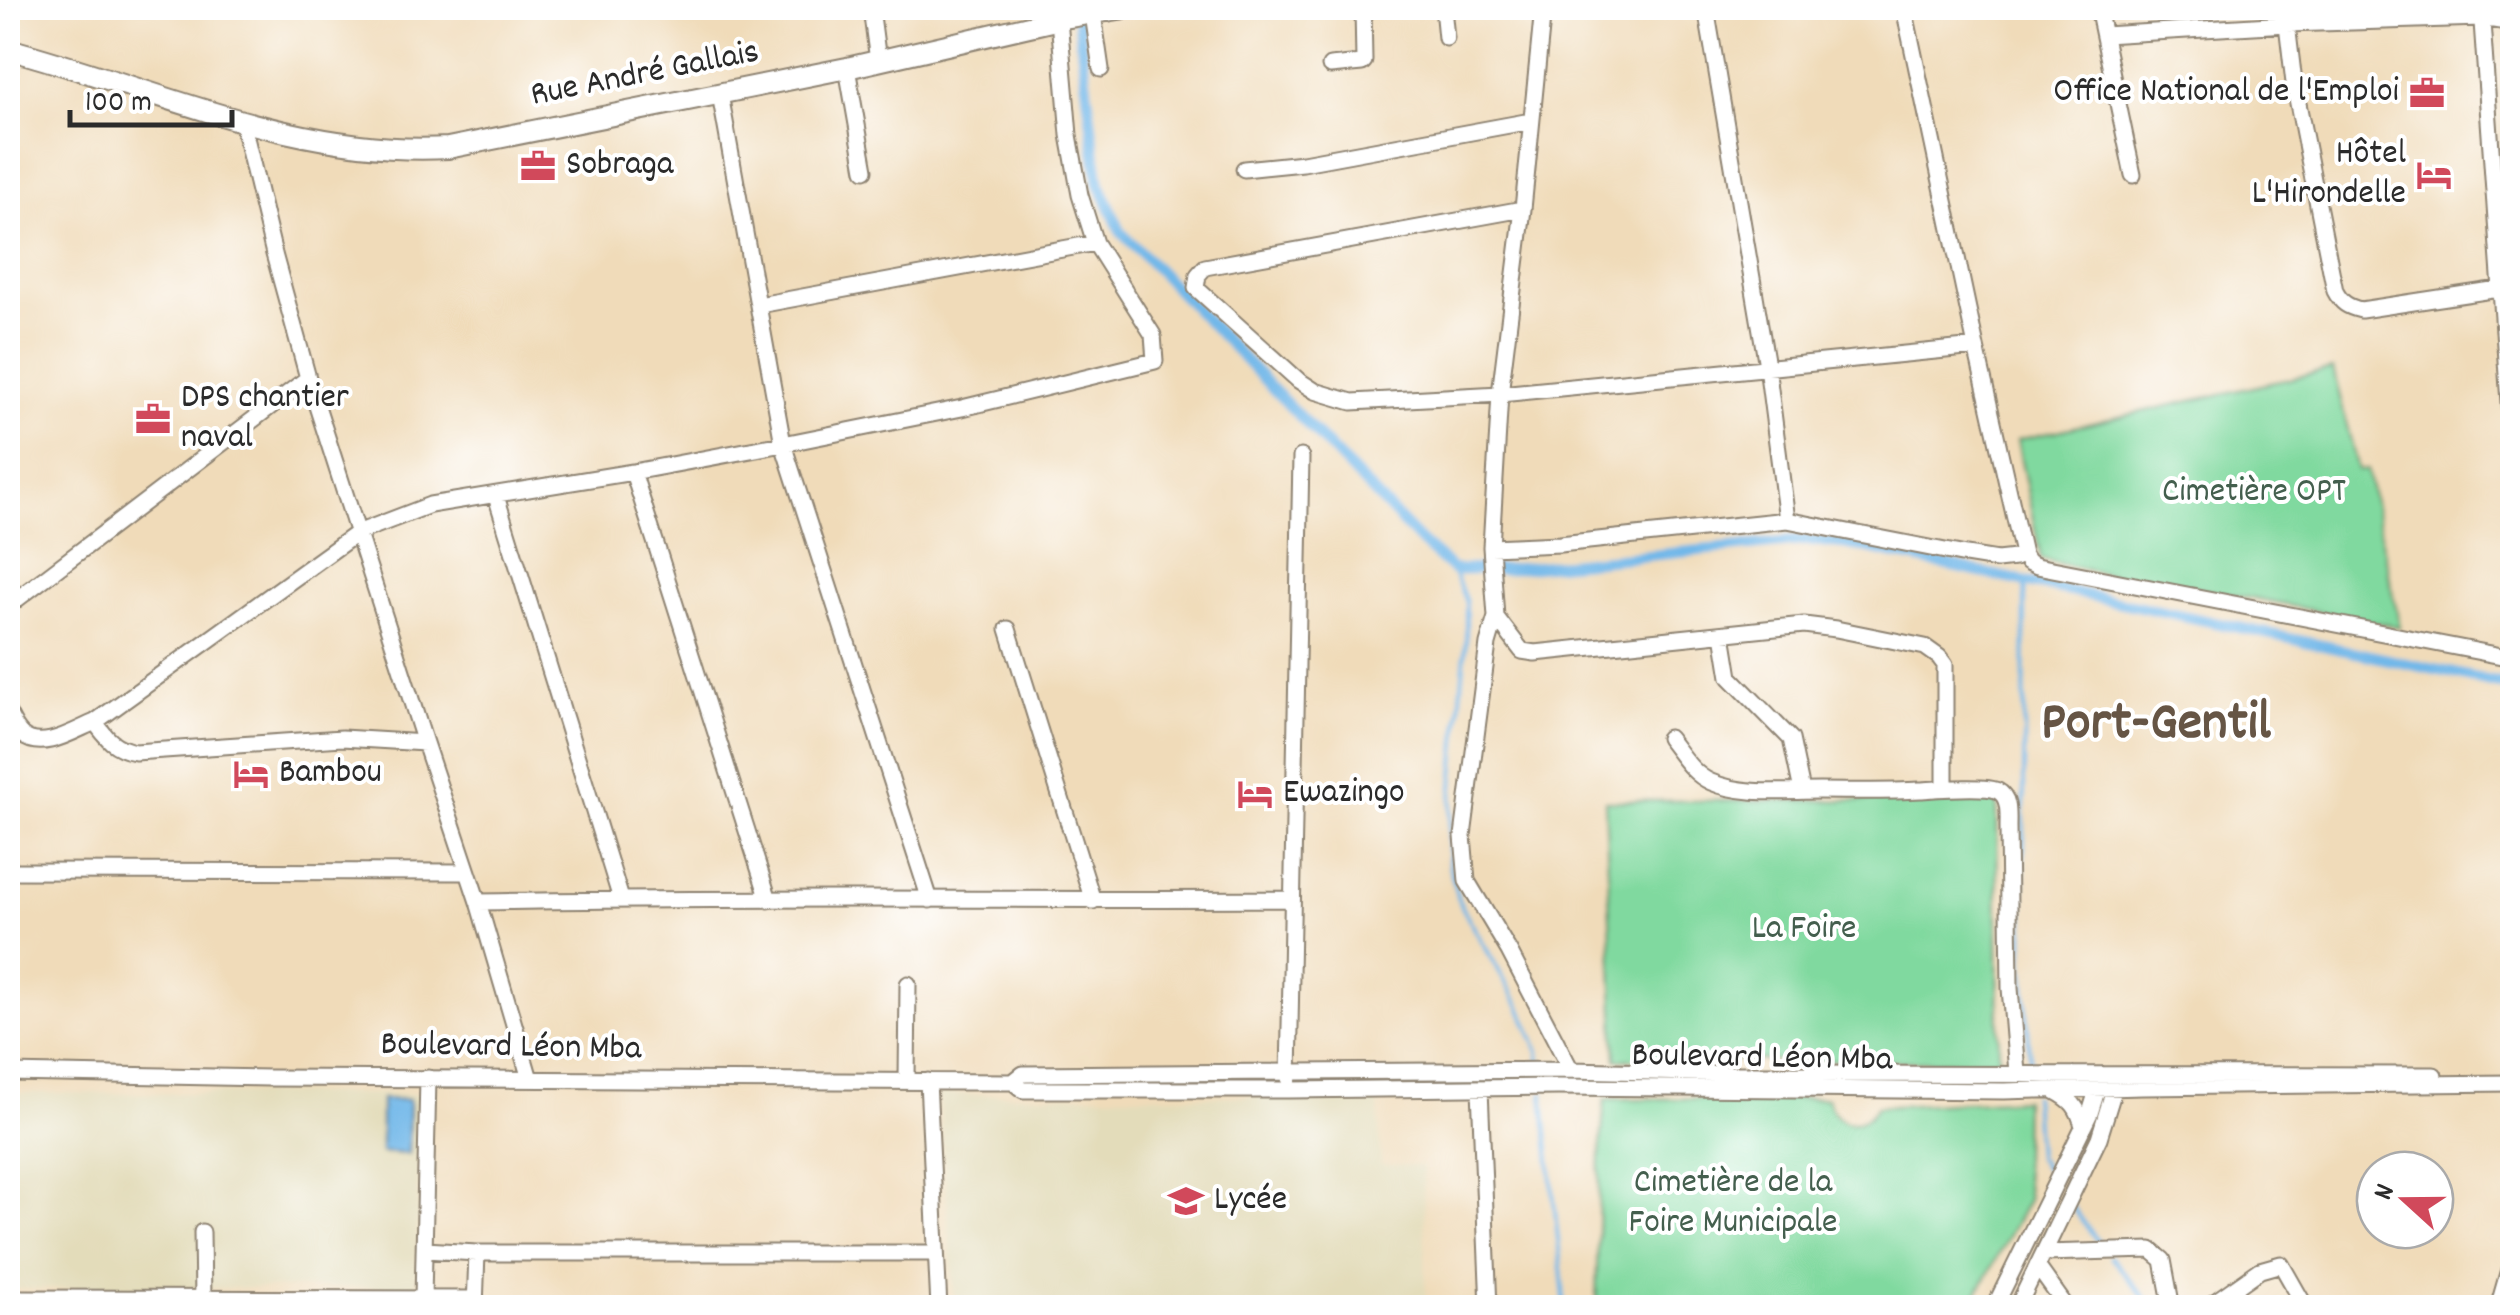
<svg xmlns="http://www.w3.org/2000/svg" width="2520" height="1315" font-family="Dekko,sans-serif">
  <rect width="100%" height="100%" fill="#fff"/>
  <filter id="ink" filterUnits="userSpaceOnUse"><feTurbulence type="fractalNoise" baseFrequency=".01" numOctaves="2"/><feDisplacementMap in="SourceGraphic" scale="20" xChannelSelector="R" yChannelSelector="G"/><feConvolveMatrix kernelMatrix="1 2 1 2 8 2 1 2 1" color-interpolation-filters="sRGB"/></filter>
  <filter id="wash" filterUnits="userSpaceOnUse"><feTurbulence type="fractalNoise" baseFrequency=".0048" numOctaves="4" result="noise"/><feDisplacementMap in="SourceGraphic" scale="40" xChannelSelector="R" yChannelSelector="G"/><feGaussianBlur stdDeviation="2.25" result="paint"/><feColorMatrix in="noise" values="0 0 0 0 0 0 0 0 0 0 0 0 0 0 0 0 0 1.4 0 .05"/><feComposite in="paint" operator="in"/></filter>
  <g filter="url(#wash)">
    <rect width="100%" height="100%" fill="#f0dbb9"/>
    <path fill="#e3dcba" d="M 8,1093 L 420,1094 L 416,1287 L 8,1289 Z
      M 939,1094 L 1378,1098 L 1381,1165 L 1423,1166 L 1426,1307 L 955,1307 Z"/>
    <path fill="#80d99f" stroke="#568265" stroke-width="2.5" d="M 2333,369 L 2358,470 L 2367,470 L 2400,627 L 2154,580 L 2152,585 L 2041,559 L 2017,440 Z
      M 1997,800 L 1999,1062 L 1616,1059 L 1605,801 Z
      M 1827,1098 C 1835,1127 1861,1132 1877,1107 L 2024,1099 L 2023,1159 L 2028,1200 L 1970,1307 L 1596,1307 L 1600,1156 L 1605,1099 Z"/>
    <path fill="#72b8e9" stroke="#4e728a" stroke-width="2.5" d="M 381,1099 L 409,1100 L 408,1154 L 381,1152 Z"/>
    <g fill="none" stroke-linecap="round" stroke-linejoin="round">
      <path stroke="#72b8e9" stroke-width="4" d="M 1453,570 L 1466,602 L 1466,641 L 1449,831 L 1449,865 L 1458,900 L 1520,1007 L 1539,1052 L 1540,1064
        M 2025,582 L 2023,960 L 2031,1072
        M 1543,1093 L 1565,1308
        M 2033,1096 L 2037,1157 L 2051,1177
        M 2071,1205 L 2101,1246
        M 2111,1257 L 2153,1308"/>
      <path stroke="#72b8e9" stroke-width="11" d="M 1077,13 L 1099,183 L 1121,232 L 1422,543 L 1453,570 L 1511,569 L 1808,540 L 1847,544 L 2512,686"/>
    </g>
  </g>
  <g filter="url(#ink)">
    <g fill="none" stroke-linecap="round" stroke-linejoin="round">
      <defs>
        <path id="minor" d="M 871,8 L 878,61
          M 1443,8 L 1446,38
          M 1543,8 L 1523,209 L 1500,394 L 1491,547 L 1496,617 L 1522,651 L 1535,653 L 1804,625 L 1836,629 L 1925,647 L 1939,657 L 1945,665 L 1945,788
          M 1706,8 L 1767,366 L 1787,520
          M 1904,8 L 1976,347 L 2023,554 L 2028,562 L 2037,566 L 2512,658
          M 2098,8 L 2133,175
          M 2481,8 L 2512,445
          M 1093,14 L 1101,69
          M 2287,24 L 2294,83 L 2335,291 C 2341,303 2348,307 2361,310 L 2512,287
          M 2104,35 L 2287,24 L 2482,18 L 2512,23
          M 1330,66 L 1362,63 L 1364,61 L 1363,8
          M 847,68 L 865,170
          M 720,94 L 783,444 L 930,900
          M 242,121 L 274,254 L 308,378 L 425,743 L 478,902 L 530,1079
          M 1244,169 L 1303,163 L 1531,121
          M 1523,209 L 1205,267 L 1198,275 L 1196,288 L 1298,380 L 1315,391 L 1352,402 L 1500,394 L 1976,347
          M 759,305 L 1095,243
          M 633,472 L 769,900
          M 496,496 L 621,899
          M 1491,547 L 1560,544 L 1787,520 L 1966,555 L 1997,560 L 2015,558 L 2023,554
          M 8,606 L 308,378
          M 1496,617 L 1488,644 L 1463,836 L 1467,881 L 1509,951 L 1571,1070
          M 1008,629 L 1093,901
          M 1723,634 L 1730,677 L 1791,739 L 1802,791
          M 8,713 C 11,719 16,730 22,735 C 42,752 75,730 95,722 L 357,533 L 430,505 L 633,472 L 783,444 L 962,408 L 1155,361 L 1153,335 L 1095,243 L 1080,195 L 1069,135 L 1058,8
          M 95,722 C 107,739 114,748 135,752 L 342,738 L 425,743
          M 1668,738 C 1681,754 1692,774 1711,782 C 1744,796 1784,791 1819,791 C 1853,791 1887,792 1920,790 C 1936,789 1986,785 1998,791 C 2010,797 2008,815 2008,827 L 2010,988 L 2017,1073
          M 8,871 L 467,872
          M 478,902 C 749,896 1021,901 1292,899
          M 8,1073 L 269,1078 L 1013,1082 L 1023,1090 L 1289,1090 L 1558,1087 L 2004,1091 L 2142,1087 L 2512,1083
          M 1289,1078 L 1301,457
          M 907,1080 L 908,984
          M 928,1081 L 939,1308
          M 1013,1082 L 1023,1074 L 1571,1070 L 1733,1074 L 2434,1075
          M 1480,1089 L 1489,1308
          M 2055,1091 C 2072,1100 2078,1107 2083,1126
          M 202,1232 L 203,1299
          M 425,1250 L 477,1253 L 936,1253
          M 2044,1253 L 2151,1250 L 2163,1260 L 2172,1308
          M 2037,1266 L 2067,1308
          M 8,1298 L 475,1299
          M 423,1299 L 428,1078
          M 475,1308 L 477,1253
          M 1994,1308 L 2090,1113 L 2100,1081
          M 2017,1308 L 2099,1138 L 2116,1083
          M 2206,1308 L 2260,1270 L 2281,1264 L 2306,1308
          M 2498,1308 L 2512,1259"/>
        <path id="major" d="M 8,49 C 152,87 295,157 448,148 L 847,68 L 1064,18 L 1125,8"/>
      </defs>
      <use href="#minor" stroke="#8e8372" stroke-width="19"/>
      <use href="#major" stroke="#8e8372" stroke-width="24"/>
      <use href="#minor" stroke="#fff" stroke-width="15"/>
      <use href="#major" stroke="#fff" stroke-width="20"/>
    </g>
  </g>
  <defs>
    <symbol id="office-bare" viewBox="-9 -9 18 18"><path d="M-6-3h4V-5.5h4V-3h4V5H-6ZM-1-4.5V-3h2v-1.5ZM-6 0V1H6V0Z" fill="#d1495b" stroke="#fff" stroke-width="2.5" paint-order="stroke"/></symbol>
    <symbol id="hotel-bare" viewBox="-9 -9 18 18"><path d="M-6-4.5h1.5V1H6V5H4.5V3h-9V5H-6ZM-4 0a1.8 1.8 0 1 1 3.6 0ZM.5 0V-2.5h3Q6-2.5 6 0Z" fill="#d1495b" stroke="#fff" stroke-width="2.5" paint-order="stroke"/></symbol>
    <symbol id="school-bare" viewBox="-9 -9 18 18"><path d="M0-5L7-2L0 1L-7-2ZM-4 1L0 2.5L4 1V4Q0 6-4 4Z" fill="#d1495b" stroke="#fff" stroke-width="2.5" paint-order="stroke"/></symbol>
  </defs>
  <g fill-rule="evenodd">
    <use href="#office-bare" x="2402" y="68" width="50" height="50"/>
    <use href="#office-bare" x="513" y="141" width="50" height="50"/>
    <use href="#hotel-bare" x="2409" y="150" width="50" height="50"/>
    <use href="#office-bare" x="128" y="394" width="50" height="50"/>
    <use href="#hotel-bare" x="226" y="749" width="50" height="50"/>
    <use href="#hotel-bare" x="1230" y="769" width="50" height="50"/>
    <use href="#school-bare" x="1161" y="1176" width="50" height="50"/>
  </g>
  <g text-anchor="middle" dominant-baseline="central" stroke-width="8" stroke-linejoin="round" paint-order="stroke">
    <g font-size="35" fill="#2b2b2b" stroke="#fff">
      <text transform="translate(645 75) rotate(-11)">Rue André Gallais</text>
      <text transform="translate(511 1048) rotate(1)">Boulevard Léon Mba</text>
      <text transform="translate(1762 1059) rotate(1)">Boulevard Léon Mba</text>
    </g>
    <g font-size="35" fill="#2b2b2b" stroke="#fff" text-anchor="start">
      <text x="2399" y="93" text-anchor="end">Office National de l'Emploi</text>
      <text x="2406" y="155" text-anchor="end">Hôtel<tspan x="2406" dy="40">L'Hirondelle</tspan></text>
      <text x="566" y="166">Sobraga</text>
      <text x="181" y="399">DPS chantier<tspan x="181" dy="40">naval</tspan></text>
      <text x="279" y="774">Bambou</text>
      <text x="1283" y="794">Ewazingo</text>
      <text x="1214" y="1201">Lycée</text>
    </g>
    <g font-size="35" fill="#445f4e" stroke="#fff">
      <text x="2254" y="493">Cimetière OPT</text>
      <text x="1804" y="930">La Foire</text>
      <text x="1733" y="1184">Cimetière de la<tspan x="1733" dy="40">Foire Municipale</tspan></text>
    </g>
    <g font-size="55" font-weight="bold" fill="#665545" stroke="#fff">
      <text x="2156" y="726">Port-Gentil</text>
    </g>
  </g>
  <rect width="2520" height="1315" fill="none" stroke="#fff" stroke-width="40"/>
  <g transform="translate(2405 1200) rotate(291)"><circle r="48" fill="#ffffff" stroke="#aaaaaa" stroke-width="2.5"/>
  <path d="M0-8L18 38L0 25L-18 38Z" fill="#d1495b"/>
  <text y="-15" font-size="28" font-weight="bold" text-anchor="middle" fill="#2b2b2b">N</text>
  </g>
  <path d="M70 110v15h162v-15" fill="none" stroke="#2b2b2b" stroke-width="5"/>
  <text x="85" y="110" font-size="30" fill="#2b2b2b" stroke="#ffffff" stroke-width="8" paint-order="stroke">100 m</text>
</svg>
